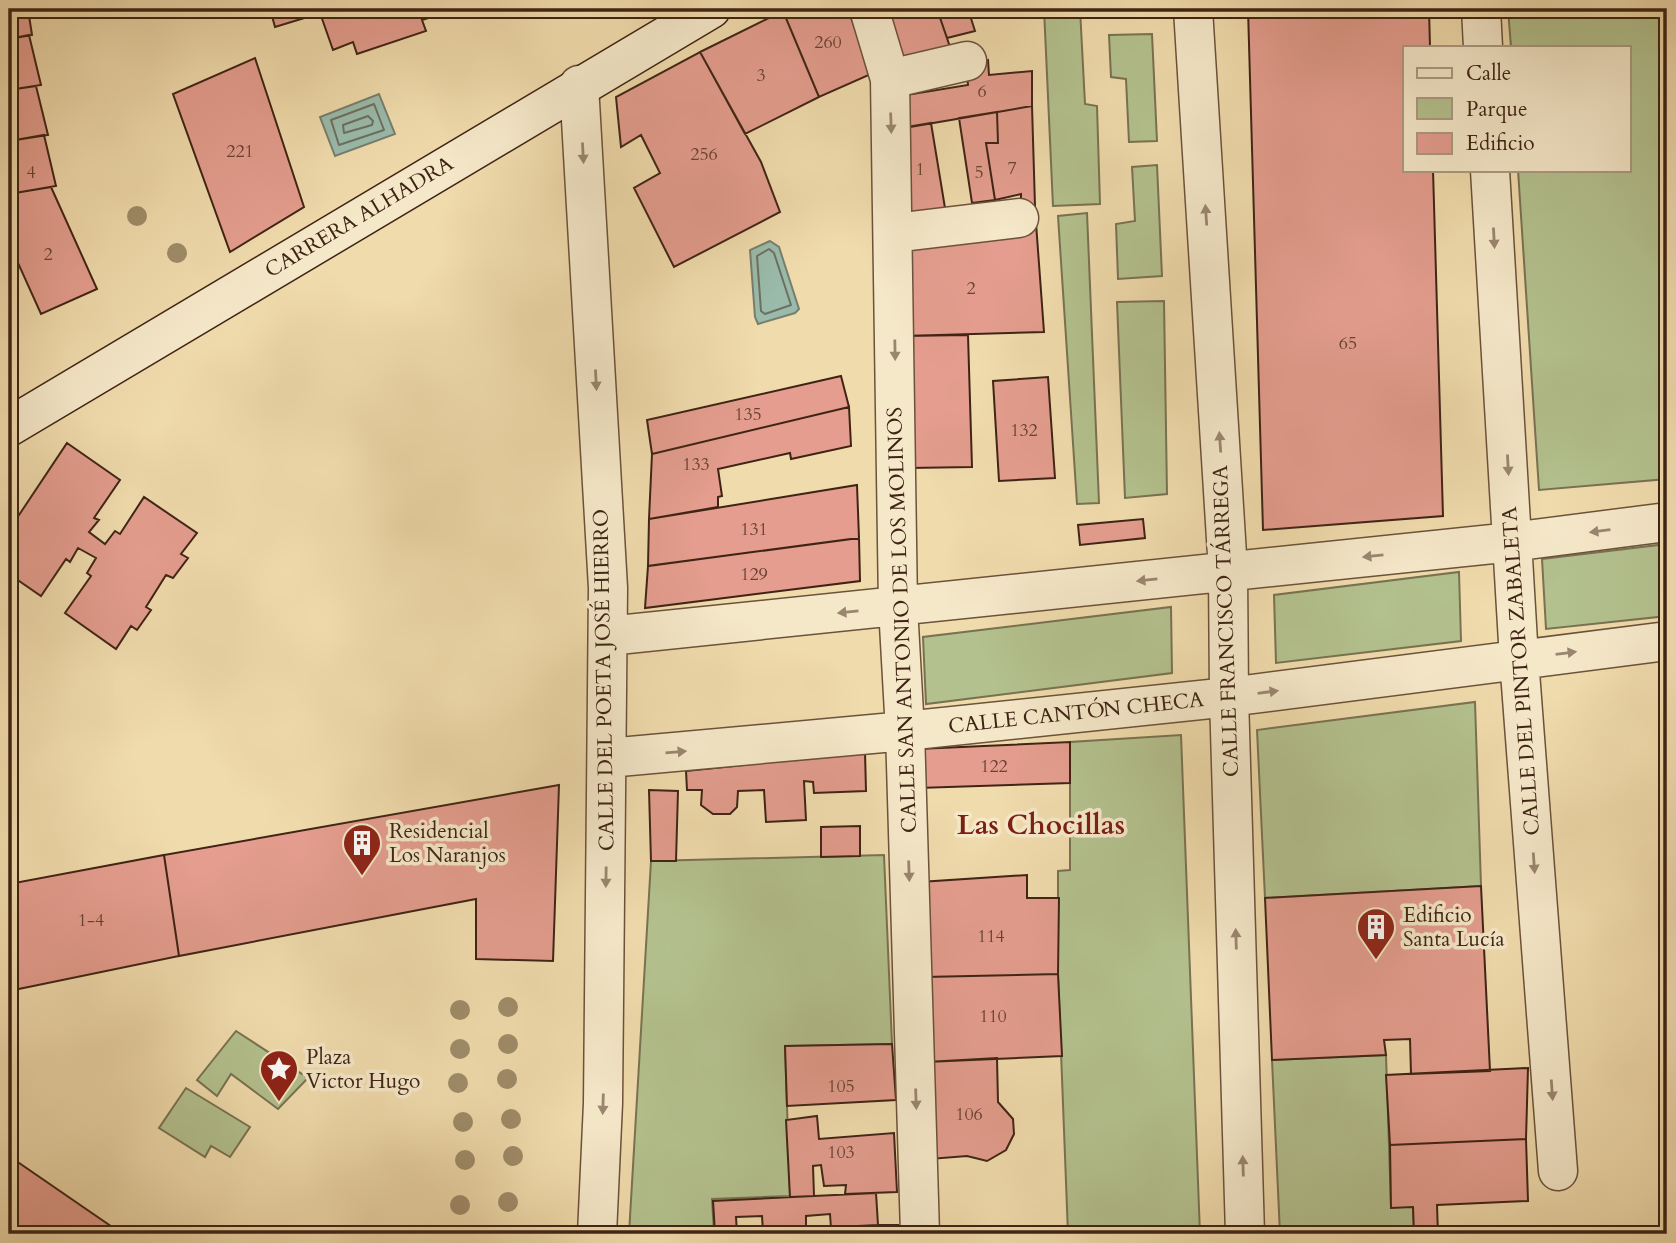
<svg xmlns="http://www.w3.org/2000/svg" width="1676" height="1243" font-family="Cardo,serif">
  <rect width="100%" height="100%" fill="#f0dbac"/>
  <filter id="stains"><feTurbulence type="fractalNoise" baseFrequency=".00286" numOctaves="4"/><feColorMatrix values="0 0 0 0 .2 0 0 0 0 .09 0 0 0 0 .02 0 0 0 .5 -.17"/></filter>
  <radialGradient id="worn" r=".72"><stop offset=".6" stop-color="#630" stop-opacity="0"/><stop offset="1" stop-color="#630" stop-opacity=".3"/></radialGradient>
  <path fill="#b3c18e" stroke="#797252" stroke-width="2" d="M 1044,9 L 1080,9 L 1085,104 L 1097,106 L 1100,204 L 1053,206 Z
    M 1508,9 L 1652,9 L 1667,24 L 1667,479 L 1539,490 L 1518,170 L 1629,170 L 1629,47 L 1511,47 Z
    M 1152,34 L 1157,141 L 1129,142 L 1126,79 L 1111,77 L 1109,35 Z
    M 1157,165 L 1162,276 L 1118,279 L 1116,224 L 1135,221 L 1132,167 Z
    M 1087,213 L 1099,503 L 1077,504 L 1058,216 Z
    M 1164,301 L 1167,494 L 1125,498 L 1117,302 Z
    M 1667,544 L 1667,616 L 1546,629 L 1542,559 Z
    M 1459,572 L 1461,641 L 1276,663 L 1274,595 Z
    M 1171,607 L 1172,673 L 926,704 L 923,637 Z
    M 1475,702 L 1481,886 L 1265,898 L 1257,730 Z
    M 1181,735 L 1200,1234 L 1068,1234 L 1058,974 L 1058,871 L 1070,870 L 1070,742 Z
    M 884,855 L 892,1044 L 785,1046 L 790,1196 L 712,1199 L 714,1233 L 629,1234 L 651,861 Z
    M 236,1031 L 308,1078 L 278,1109 L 231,1074 L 217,1096 L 197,1080 Z
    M 1386,1055 L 1391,1207 L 1413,1207 L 1414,1234 L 1280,1234 L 1272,1060 Z
    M 186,1088 L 250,1127 L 230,1157 L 211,1146 L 205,1157 L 159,1128 Z"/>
  <path fill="#9abbab" stroke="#767f6f" stroke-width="2" d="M 379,94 L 395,134 L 335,156 L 320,117 Z
    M 770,241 L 779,247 L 799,309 L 795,313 L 758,324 L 755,317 L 750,250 Z"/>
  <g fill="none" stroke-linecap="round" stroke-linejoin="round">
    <path stroke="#6c7060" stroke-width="2" d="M 374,104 L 384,130 L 339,145 L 331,120 Z
      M 368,116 L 373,121 L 372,125 L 344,133 L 343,125 Z
      M 769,249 L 774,253 L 791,305 L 765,314 L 761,311 L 757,256 Z"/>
  </g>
  <path fill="#e49d8e" stroke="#3f2415" stroke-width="2" d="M 9,9 L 28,9 L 32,35 L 9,39 Z
    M 270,9 L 334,9 L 275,27 Z
    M 334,9 L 456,9 L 422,20 L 426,31 L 357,54 L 353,42 L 333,50 L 320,13 Z
    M 787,9 L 848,9 L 871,74 L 819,97 L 783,11 Z
    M 882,9 L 937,9 L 950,47 L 901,67 Z
    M 937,9 L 968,9 L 975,31 L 947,38 Z
    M 1248,9 L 1429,9 L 1430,47 L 1405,47 L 1405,170 L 1433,170 L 1443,516 L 1263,530 Z
    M 783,11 L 819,97 L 745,134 L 700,52 Z
    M 29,35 L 41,85 L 9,90 L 9,39 Z
    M 700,52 L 761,162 L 780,212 L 674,267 L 634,188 L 660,173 L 641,135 L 621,147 L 616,97 Z
    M 255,58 L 304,207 L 230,252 L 173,94 Z
    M 988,60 L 989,75 L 1032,71 L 1032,106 L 898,129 L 894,97 L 968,85 L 966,66 Z
    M 36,86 L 48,135 L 9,141 L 9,90 Z
    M 1032,106 L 1035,206 L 1021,208 L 1021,194 L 995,200 L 986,143 L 998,143 L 997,112 Z
    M 997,112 L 998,143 L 986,143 L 995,200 L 972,203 L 959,118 Z
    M 931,123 L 945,208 L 911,213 L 895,129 Z
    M 44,135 L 56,186 L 9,194 L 9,141 Z
    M 51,187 L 97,289 L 41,314 L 9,243 L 9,194 Z
    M 1036,223 L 1044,332 L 903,336 L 900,244 Z
    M 968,335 L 972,467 L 909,468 L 903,336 Z
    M 841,376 L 849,407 L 652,454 L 647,420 Z
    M 1048,377 L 1055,478 L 999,481 L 993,381 Z
    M 849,407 L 851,446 L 791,459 L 790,453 L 718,469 L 722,496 L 718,497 L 718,507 L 649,519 L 652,454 Z
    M 67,443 L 120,480 L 94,518 L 99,520 L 89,532 L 105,544 L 115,531 L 120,534 L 144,497 L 197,533 L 181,554 L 188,558 L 173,578 L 166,575 L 146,607 L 151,610 L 137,630 L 131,626 L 116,649 L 65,613 L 91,576 L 87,573 L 96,558 L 78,548 L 70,562 L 66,559 L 41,596 L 9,574 L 9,530 Z
    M 857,485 L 859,538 L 648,566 L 649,519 Z
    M 1143,519 L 1145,538 L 1080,545 L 1078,525 Z
    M 859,538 L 860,581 L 645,608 L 648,566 Z
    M 1070,742 L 1070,783 L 918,788 L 917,749 Z
    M 865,752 L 866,791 L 814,793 L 813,782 L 804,781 L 806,820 L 766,822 L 764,790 L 738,791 L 737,807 L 730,814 L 713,814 L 701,805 L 702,790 L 687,790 L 686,771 Z
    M 559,785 L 553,961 L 476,959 L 476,899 L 179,956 L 164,855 Z
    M 649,790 L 678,791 L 676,861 L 651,861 Z
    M 860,826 L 860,856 L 821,857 L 821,827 Z
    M 164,855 L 179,956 L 9,991 L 9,884 Z
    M 1027,875 L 1027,898 L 1059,898 L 1058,974 L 924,977 L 920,882 Z
    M 1481,886 L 1490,1071 L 1411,1074 L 1410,1039 L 1384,1040 L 1386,1055 L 1272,1060 L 1265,898 Z
    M 1058,974 L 1062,1056 L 927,1062 L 924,977 Z
    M 892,1044 L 896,1100 L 787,1106 L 785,1046 Z
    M 997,1058 L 998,1102 L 1013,1119 L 1014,1134 L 1006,1150 L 987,1161 L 967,1156 L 930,1159 L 927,1062 Z
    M 1528,1068 L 1526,1139 L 1390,1145 L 1386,1075 Z
    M 817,1116 L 819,1139 L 894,1133 L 897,1192 L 845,1194 L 846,1185 L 824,1186 L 821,1165 L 813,1166 L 814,1196 L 790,1197 L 786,1120 Z
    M 1526,1139 L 1528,1201 L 1437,1205 L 1438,1234 L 1414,1234 L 1413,1207 L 1391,1208 L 1390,1145 Z
    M 9,1156 L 121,1233 L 126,1234 L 9,1234 Z
    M 876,1193 L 878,1225 L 831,1228 L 830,1214 L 806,1216 L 806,1230 L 763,1232 L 762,1216 L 736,1217 L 737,1233 L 715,1233 L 713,1201 Z
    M 878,1225 L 898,1225 L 899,1234 L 698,1234 Z
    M 459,1229 L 552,1230 L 552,1234 L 459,1234 Z"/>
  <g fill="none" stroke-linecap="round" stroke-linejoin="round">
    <defs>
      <path id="street" d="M 869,9 L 890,79 L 898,607 L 905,731 L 920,1234
        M 1193,9 L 1228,571 L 1229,697 L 1245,1234
        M 1481,9 L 1483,47
        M 890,79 L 967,61
        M 579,85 L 608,588 L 603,1103 L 597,1234
        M 1490,170 L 1519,659 L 1558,1171
        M 894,233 L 1019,218
        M 608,636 L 1512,542 L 1667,522
        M 608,758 L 905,731 L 1229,697 L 1667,641"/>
      <path id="secondary" d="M 9,427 L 711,9"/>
    </defs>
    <use href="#street" stroke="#6b523b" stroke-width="41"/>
    <use href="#secondary" stroke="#3f2415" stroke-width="41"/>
    <use href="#street" stroke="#f5e8c9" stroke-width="38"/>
    <use href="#secondary" stroke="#f5e8c9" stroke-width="38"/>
  </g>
  <g fill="#9f8c69">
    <circle cx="137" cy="216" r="10"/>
    <circle cx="177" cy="253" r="10"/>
    <circle cx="508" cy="1007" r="10"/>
    <circle cx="460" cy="1010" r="10"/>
    <circle cx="508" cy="1044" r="10"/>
    <circle cx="460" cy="1049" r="10"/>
    <circle cx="507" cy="1079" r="10"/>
    <circle cx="458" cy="1083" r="10"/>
    <circle cx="511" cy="1119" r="10"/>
    <circle cx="463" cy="1122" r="10"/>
    <circle cx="513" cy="1156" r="10"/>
    <circle cx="465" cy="1160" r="10"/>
    <circle cx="508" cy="1202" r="10"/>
    <circle cx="460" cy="1205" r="10"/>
  </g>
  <defs><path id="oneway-solid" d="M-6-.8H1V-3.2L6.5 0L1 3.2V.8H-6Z" transform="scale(1.75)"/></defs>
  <g fill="#9a866f">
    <use href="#oneway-solid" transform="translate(891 123) rotate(88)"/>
    <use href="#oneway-solid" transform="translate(583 153) rotate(87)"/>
    <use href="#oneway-solid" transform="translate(1206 215) rotate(-94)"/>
    <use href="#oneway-solid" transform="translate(1494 238) rotate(87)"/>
    <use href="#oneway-solid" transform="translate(895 350) rotate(89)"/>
    <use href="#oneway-solid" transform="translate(596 380) rotate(87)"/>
    <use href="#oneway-solid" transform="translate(1220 442) rotate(-94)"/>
    <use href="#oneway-solid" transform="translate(1508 465) rotate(87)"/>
    <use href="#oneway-solid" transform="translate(1600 531) rotate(173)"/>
    <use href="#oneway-solid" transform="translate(1373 556) rotate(174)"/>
    <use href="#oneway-solid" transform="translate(1147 580) rotate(174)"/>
    <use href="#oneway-solid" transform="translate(848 612) rotate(174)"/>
    <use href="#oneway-solid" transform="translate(1566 653) rotate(-7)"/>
    <use href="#oneway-solid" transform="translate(1268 692) rotate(-8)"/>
    <use href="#oneway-solid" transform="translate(676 752) rotate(-5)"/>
    <use href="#oneway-solid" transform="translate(1534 863) rotate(86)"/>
    <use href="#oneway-solid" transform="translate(909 871) rotate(88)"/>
    <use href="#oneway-solid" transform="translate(606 877) rotate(91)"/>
    <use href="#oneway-solid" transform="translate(1236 939) rotate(-92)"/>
    <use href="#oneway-solid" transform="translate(1552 1090) rotate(86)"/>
    <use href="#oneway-solid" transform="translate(916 1099) rotate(88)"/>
    <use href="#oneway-solid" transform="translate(603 1104) rotate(92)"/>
    <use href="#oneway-solid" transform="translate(1243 1166) rotate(-92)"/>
  </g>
  <defs>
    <symbol id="building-pin" viewBox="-11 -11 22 30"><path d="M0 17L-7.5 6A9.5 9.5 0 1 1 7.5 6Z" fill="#8f2418" stroke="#f5e8c9"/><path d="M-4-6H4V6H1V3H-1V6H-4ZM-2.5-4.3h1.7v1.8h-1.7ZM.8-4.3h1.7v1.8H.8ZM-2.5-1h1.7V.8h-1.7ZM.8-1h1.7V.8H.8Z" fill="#fff"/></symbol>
    <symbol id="sight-pin" viewBox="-11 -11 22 30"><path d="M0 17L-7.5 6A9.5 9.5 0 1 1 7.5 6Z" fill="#8f2418" stroke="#f5e8c9"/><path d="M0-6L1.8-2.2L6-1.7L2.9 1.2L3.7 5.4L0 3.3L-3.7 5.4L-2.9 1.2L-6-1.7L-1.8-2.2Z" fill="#fff"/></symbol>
  </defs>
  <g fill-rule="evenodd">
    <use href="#building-pin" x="340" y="821" width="44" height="60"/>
    <use href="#building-pin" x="1354" y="905" width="44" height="60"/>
    <use href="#sight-pin" x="257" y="1047" width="44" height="60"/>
  </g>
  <g text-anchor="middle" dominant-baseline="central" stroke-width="7" stroke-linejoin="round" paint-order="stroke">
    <g font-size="18" fill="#684233">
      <text x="828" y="42">260</text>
      <text x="761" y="75">3</text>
      <text x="982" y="91">6</text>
      <text x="240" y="151">221</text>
      <text x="704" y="154">256</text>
      <text x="1012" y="168">7</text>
      <text x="920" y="169">1</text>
      <text x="31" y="172">4</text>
      <text x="979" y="172">5</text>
      <text x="48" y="254">2</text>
      <text x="971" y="288">2</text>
      <text x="1348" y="343">65</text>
      <text x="748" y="414">135</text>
      <text x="1024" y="430">132</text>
      <text x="696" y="464">133</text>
      <text x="754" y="529">131</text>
      <text x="754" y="574">129</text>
      <text x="994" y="766">122</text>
      <text x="91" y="920">1-4</text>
      <text x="991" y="936">114</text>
      <text x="993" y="1016">110</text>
      <text x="841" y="1086">105</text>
      <text x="969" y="1114">106</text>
      <text x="841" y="1152">103</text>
    </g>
    <g font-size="21" fill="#3f2415" stroke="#f5e8c9">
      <text transform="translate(359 217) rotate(-31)">CARRERA ALHADRA</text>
      <text transform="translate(902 620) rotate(-92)">CALLE SAN ANTONIO DE LOS MOLINOS</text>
      <text transform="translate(1226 621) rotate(-92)">CALLE FRANCISCO TÁRREGA</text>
      <text transform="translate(1521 671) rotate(-94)">CALLE DEL PINTOR ZABALETA</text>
      <text transform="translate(604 680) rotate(-91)">CALLE DEL POETA JOSÉ HIERRO</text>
      <text transform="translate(1076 713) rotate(-6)">CALLE CANTÓN CHECA</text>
    </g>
    <g font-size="21" fill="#3f2415" stroke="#f5e8c9" text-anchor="start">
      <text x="389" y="831">Residencial<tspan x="389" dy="24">Los Naranjos</tspan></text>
      <text x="1403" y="915">Edificio<tspan x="1403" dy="24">Santa Lucía</tspan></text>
      <text x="306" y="1057">Plaza<tspan x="306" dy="24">Victor Hugo</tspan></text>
    </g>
    <g font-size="28" font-weight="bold" fill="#7a1f14" stroke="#f5e8c9">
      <text x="1041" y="825">Las Chocillas</text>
    </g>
  </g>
  <rect width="1676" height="1243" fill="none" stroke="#f0dbac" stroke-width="35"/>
  <rect x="10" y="10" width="1655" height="1222" fill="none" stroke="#3f2415" stroke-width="3.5"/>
  <rect x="18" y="18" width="1641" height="1208" fill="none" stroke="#3f2415" stroke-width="2"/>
  <rect x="1403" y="46" width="228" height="126" fill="#f5e8c9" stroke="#ac9a81" stroke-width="2"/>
  <rect x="1417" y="68" width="35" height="10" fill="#f5e8c9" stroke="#ac9a81" stroke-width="2"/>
  <text x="1466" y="80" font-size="21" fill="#3f2415">Calle</text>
  <rect x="1417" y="98" width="35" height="21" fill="#b3c18e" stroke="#ac9a81" stroke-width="2"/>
  <text x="1466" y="116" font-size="21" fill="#3f2415">Parque</text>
  <rect x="1417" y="133" width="35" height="21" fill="#e49d8e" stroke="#ac9a81" stroke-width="2"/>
  <text x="1466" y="150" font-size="21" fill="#3f2415">Edificio</text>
  <rect width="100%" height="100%" filter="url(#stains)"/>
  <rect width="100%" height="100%" fill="url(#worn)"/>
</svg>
